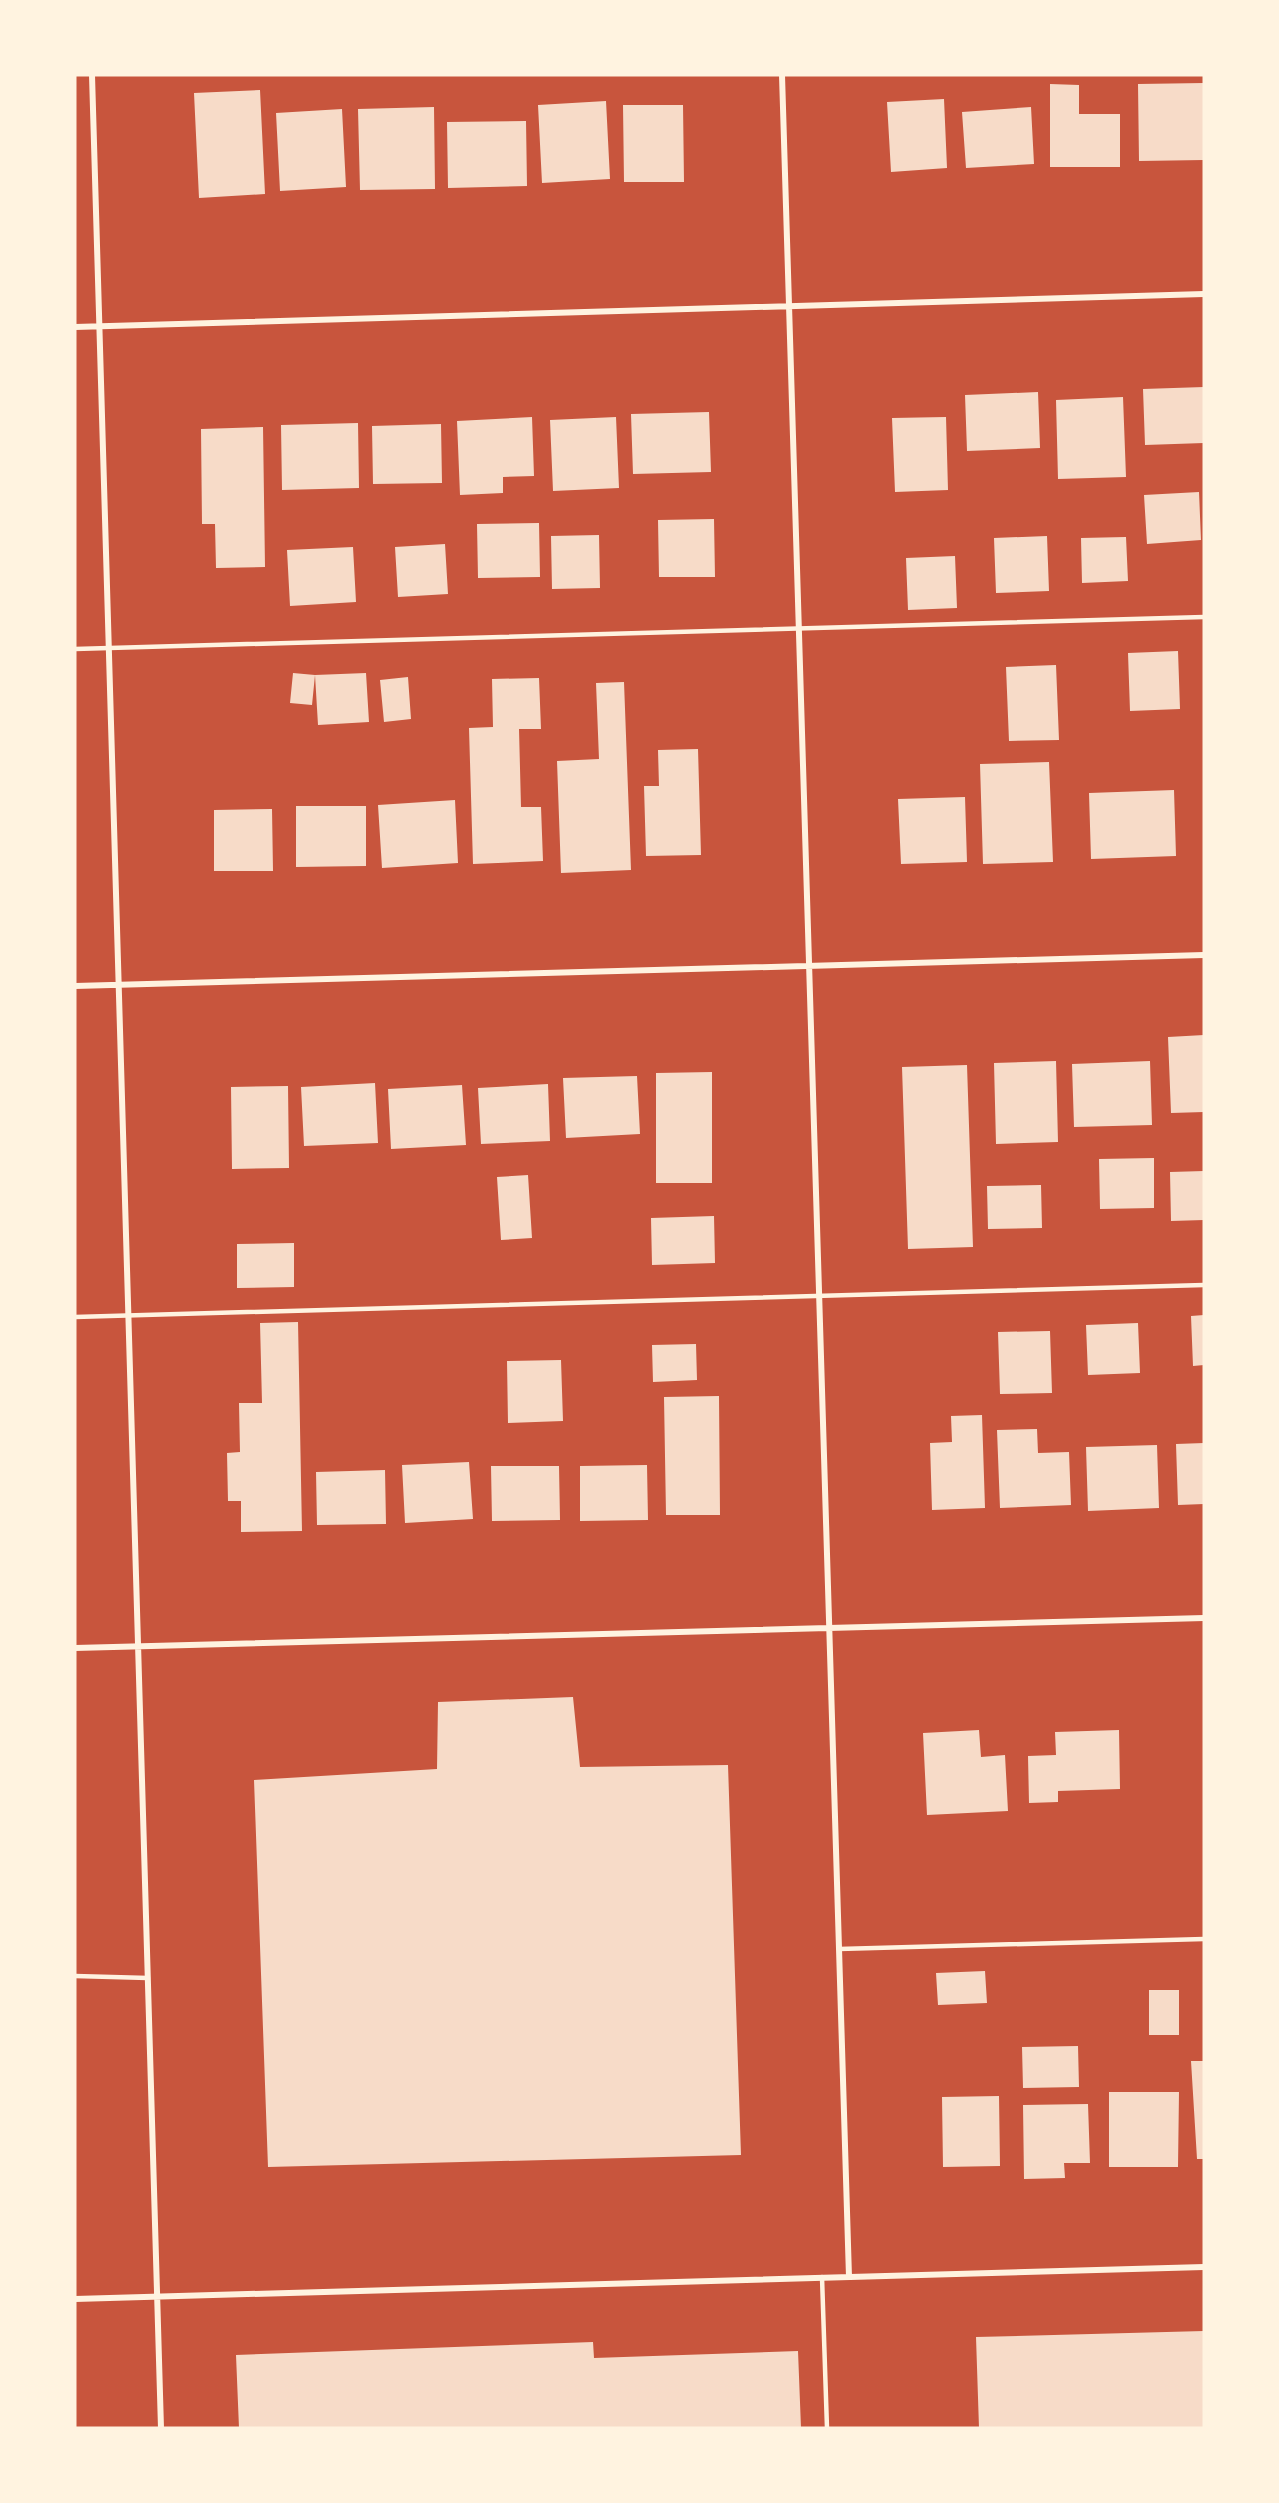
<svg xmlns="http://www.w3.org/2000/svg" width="1279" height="2503" font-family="'Work Sans',sans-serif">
  <rect width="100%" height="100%" fill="#c8553d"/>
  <path fill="#f7dbc8" d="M 1204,83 L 1204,160 L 1139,161 L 1138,84 Z
    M 1050,84 L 1079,85 L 1079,114 L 1120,114 L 1120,167 L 1050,167 Z
    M 260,90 L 265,194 L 199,198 L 194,93 Z
    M 944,99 L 947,168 L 891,172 L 887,102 Z
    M 606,101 L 610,179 L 542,183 L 538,105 Z
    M 623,105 L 683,105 L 684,182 L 624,182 Z
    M 434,107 L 435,189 L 360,190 L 358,109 Z
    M 1031,107 L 1034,164 L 966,168 L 962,112 Z
    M 342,109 L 346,187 L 280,191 L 276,113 Z
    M 526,121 L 527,186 L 448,188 L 447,122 Z
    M 1204,387 L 1204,443 L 1145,445 L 1143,389 Z
    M 1038,392 L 1040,448 L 967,451 L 965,395 Z
    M 1123,397 L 1126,477 L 1058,479 L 1056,400 Z
    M 709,412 L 711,472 L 633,474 L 631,414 Z
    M 532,417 L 534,476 L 503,477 L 503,493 L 460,495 L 457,421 Z
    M 616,417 L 619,488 L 553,491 L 550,420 Z
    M 946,417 L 948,490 L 895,492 L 892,418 Z
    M 358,423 L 359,488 L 282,490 L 281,425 Z
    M 441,424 L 442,483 L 373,484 L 372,426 Z
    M 263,427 L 265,567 L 216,568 L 215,524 L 202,524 L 201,429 Z
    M 1199,492 L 1201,540 L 1147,544 L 1144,495 Z
    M 714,519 L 715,577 L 659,577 L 658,520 Z
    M 539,523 L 540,577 L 478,578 L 477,524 Z
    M 599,535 L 600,588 L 552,589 L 551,536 Z
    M 1047,536 L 1049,591 L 996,593 L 994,538 Z
    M 1126,537 L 1128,581 L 1082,583 L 1081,538 Z
    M 445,544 L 448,594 L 398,597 L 395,547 Z
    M 353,547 L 356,602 L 290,606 L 287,550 Z
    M 955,556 L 957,608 L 908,610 L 906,558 Z
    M 1178,651 L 1180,709 L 1130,711 L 1128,653 Z
    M 1056,665 L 1059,740 L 1009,741 L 1006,667 Z
    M 293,673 L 315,675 L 312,705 L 290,703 Z
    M 366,673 L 369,722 L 318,725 L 315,675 Z
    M 408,677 L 411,719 L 384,722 L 380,680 Z
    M 539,678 L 541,729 L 519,729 L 521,807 L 541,807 L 543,861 L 473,864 L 469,728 L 493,727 L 492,679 Z
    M 624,682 L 631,870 L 561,873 L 557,761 L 599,759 L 596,683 Z
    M 698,749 L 701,855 L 646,856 L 644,786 L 659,786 L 658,750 Z
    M 1049,762 L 1053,862 L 983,864 L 980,764 Z
    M 1174,790 L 1176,856 L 1091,859 L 1089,793 Z
    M 965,797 L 967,862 L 901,864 L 898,799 Z
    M 455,800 L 458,863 L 382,868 L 378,805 Z
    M 296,806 L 366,806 L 366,866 L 296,867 Z
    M 272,809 L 273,871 L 214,871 L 214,810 Z
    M 1204,1035 L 1204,1112 L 1171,1113 L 1168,1037 Z
    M 1056,1061 L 1058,1142 L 996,1144 L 994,1063 Z
    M 1150,1061 L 1152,1125 L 1074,1127 L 1072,1064 Z
    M 967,1065 L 973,1247 L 908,1249 L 902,1067 Z
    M 712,1072 L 712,1183 L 656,1183 L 656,1073 Z
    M 637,1076 L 640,1134 L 566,1138 L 563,1078 Z
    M 375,1083 L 378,1143 L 304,1146 L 301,1087 Z
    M 548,1084 L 550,1141 L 481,1144 L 478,1088 Z
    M 462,1085 L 466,1145 L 391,1149 L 388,1089 Z
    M 288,1086 L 289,1168 L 232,1169 L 231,1087 Z
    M 1154,1158 L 1154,1208 L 1100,1209 L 1099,1159 Z
    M 1204,1171 L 1204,1220 L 1171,1221 L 1170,1172 Z
    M 528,1175 L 532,1238 L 501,1240 L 497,1177 Z
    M 1041,1185 L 1042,1228 L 988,1229 L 987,1186 Z
    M 714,1216 L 715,1263 L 652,1265 L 651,1218 Z
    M 294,1243 L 294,1287 L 237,1288 L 237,1244 Z
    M 1204,1315 L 1204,1365 L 1193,1366 L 1191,1316 Z
    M 298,1322 L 302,1531 L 241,1532 L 241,1501 L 228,1501 L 227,1453 L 240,1452 L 239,1403 L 262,1403 L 260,1323 Z
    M 1138,1323 L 1140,1373 L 1088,1375 L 1086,1325 Z
    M 1050,1331 L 1052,1393 L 1000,1394 L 998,1332 Z
    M 696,1344 L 697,1380 L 653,1382 L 652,1345 Z
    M 561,1360 L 563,1421 L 508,1423 L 507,1361 Z
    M 719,1396 L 720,1515 L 666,1515 L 664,1397 Z
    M 982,1415 L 985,1508 L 932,1510 L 930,1443 L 952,1442 L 951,1416 Z
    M 1037,1429 L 1038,1453 L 1069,1452 L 1071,1505 L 1000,1508 L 997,1430 Z
    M 1204,1443 L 1204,1504 L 1178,1505 L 1176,1444 Z
    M 1157,1445 L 1159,1508 L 1088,1511 L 1086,1447 Z
    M 469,1462 L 473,1519 L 405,1523 L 402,1465 Z
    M 647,1465 L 648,1520 L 580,1521 L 580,1466 Z
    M 491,1466 L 559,1466 L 560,1520 L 492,1521 Z
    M 385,1470 L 386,1524 L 317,1525 L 316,1472 Z
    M 573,1697 L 580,1767 L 728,1765 L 741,2155 L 268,2167 L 254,1780 L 437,1769 L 438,1702 Z
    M 979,1730 L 981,1757 L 1005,1755 L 1008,1811 L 927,1815 L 923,1733 Z
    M 1119,1730 L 1120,1789 L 1058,1791 L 1058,1802 L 1029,1803 L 1028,1756 L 1056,1755 L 1055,1732 Z
    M 985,1971 L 987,2003 L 938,2005 L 936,1973 Z
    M 1149,1990 L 1179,1990 L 1179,2035 L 1149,2035 Z
    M 1078,2046 L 1079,2087 L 1023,2088 L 1022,2047 Z
    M 1191,2061 L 1204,2061 L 1204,2159 L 1197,2159 Z
    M 1109,2092 L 1179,2092 L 1178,2167 L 1109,2167 Z
    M 999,2096 L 1000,2166 L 943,2167 L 942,2097 Z
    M 1088,2104 L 1090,2163 L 1064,2163 L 1065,2178 L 1024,2179 L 1023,2105 Z
    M 1204,2331 L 1204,2428 L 979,2428 L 976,2337 Z
    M 593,2342 L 594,2358 L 798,2351 L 801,2428 L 239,2428 L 236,2355 Z"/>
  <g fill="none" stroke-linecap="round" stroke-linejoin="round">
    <path stroke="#fff3e0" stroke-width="4.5" d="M 75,649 L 1204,617
      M 75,1317 L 1204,1285
      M 839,1949 L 1204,1939
      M 75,1976 L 148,1978
      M 822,2277 L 827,2428"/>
    <path stroke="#fff3e0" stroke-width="6" d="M 92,75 L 161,2428
      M 782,75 L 849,2277
      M 75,327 L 1204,294
      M 75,986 L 1204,955
      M 75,1648 L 1204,1618
      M 75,2299 L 1204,2267"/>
  </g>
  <rect width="1279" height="2503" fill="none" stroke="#fff3e0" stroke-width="153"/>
</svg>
